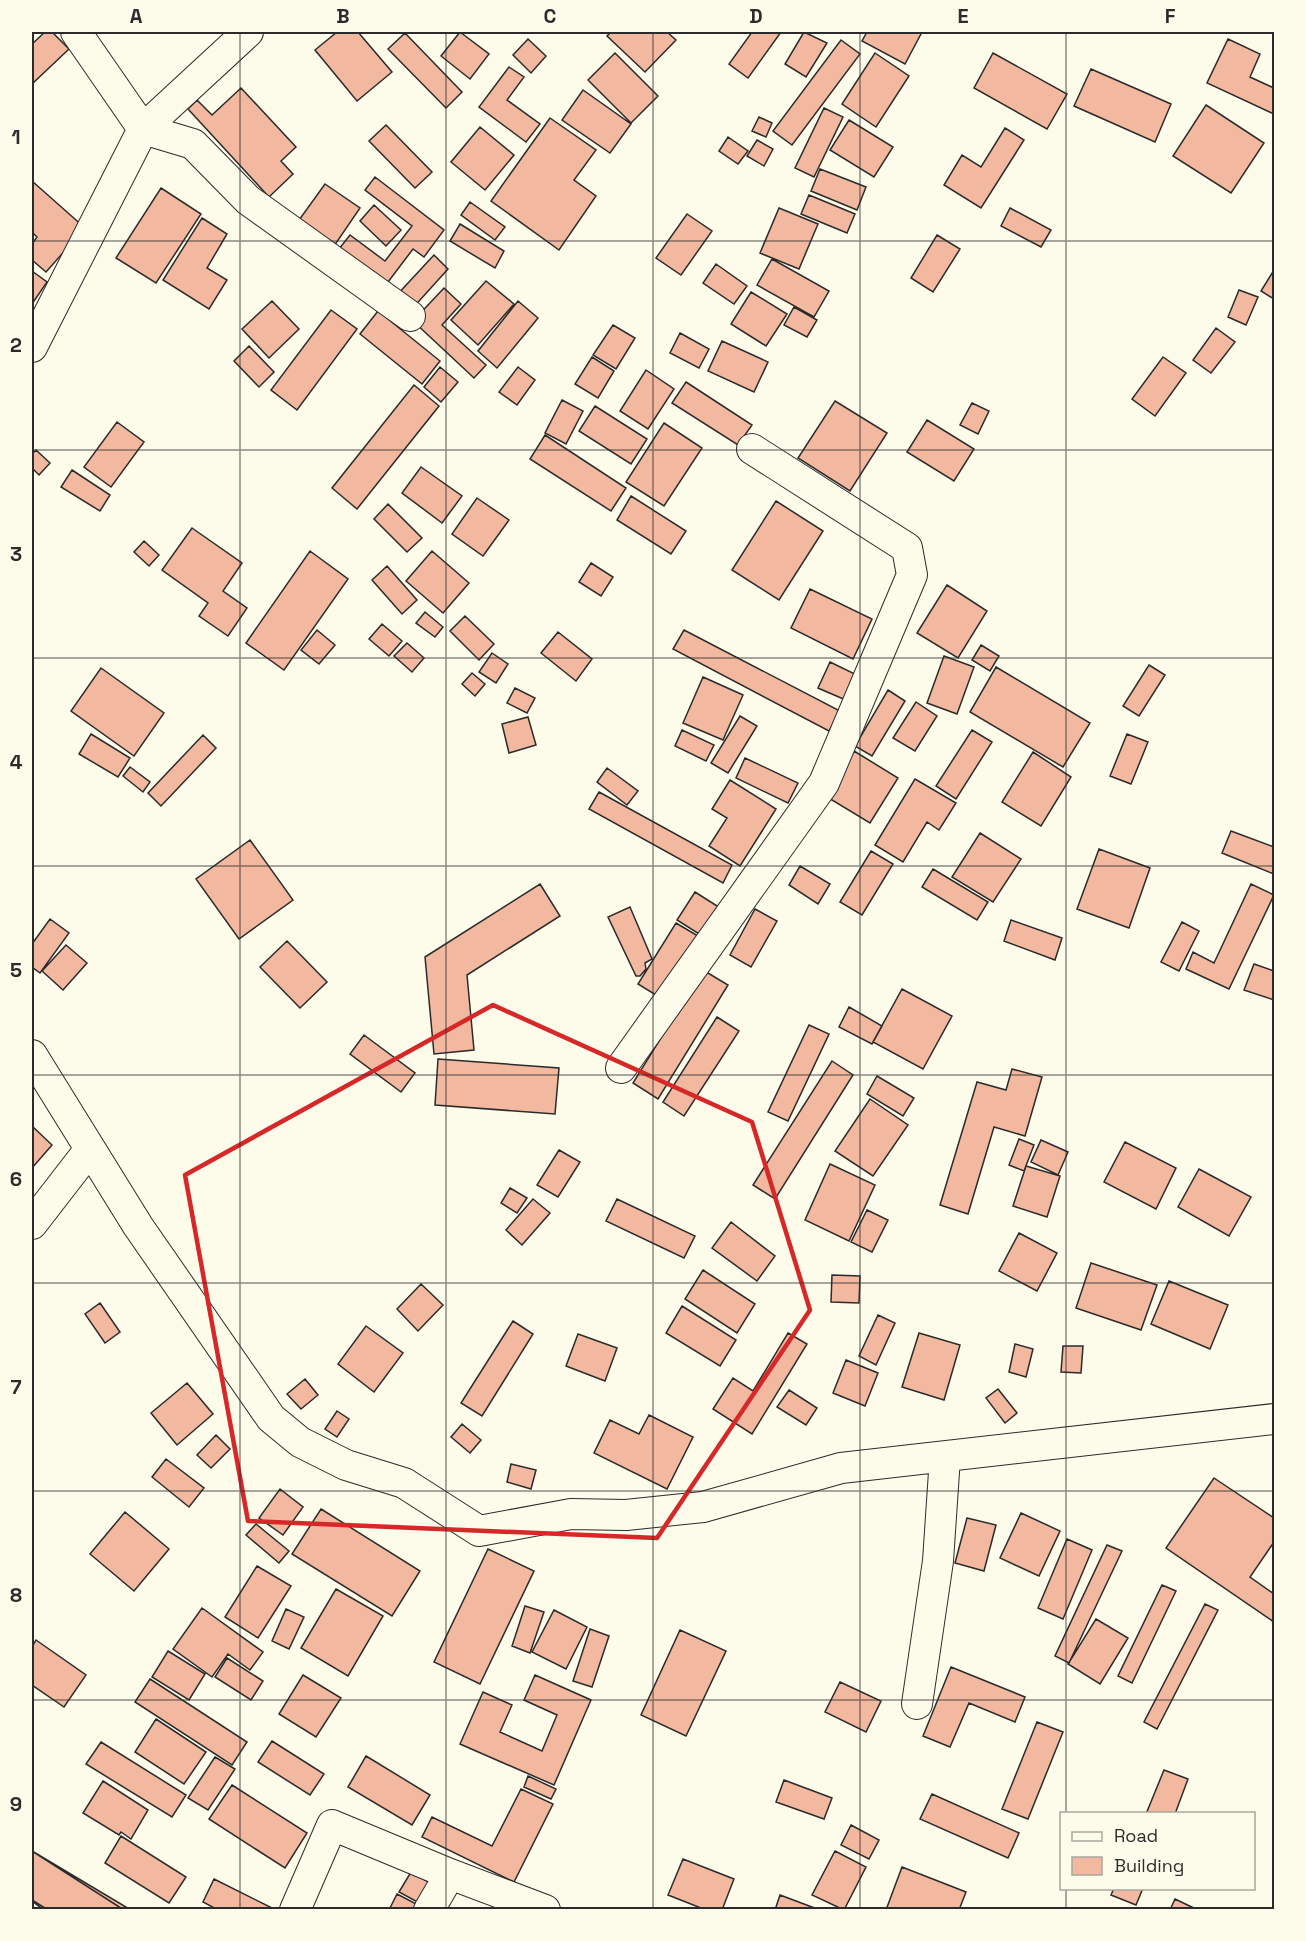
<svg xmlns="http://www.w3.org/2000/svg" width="1306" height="1941" font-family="'Space Grotesk',sans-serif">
  <rect width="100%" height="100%" fill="#fdfbea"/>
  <path fill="#f2b8a0" stroke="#2b2b2b" stroke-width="1.5" d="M 45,32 L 52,32 L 69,49 L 32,84 L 32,44 Z
    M 337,32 L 358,32 L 392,72 L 357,101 L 315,50 Z
    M 460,32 L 489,54 L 470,79 L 441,56 Z
    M 611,32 L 667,32 L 676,40 L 645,72 L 607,36 Z
    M 752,32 L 781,32 L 748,78 L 729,64 Z
    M 804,32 L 827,43 L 806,77 L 785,64 Z
    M 867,32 L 922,32 L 905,64 L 862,41 Z
    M 405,33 L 462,92 L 446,108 L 388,49 Z
    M 528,39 L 546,56 L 531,73 L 513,55 Z
    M 1228,39 L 1260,54 L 1250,77 L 1274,88 L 1274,114 L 1207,83 Z
    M 841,40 L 860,54 L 792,145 L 773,131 Z
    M 615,53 L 658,96 L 631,123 L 588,80 Z
    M 875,53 L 909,76 L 876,127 L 842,104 Z
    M 993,53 L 1067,94 L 1047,129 L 974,88 Z
    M 509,67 L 524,77 L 507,100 L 540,124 L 526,142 L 479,107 Z
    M 1091,69 L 1171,104 L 1155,142 L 1074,106 Z
    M 241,88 L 296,147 L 281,161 L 293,174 L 269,197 L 188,109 L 197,100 L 212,115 Z
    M 583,90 L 631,124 L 610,153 L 562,120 Z
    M 1206,105 L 1264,143 L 1231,193 L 1173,156 Z
    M 824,108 L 843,117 L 814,177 L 795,168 Z
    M 759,117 L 772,123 L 766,137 L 752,131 Z
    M 550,118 L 596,150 L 574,180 L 596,196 L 559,250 L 491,201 Z
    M 849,120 L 893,147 L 874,177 L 830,150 Z
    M 386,125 L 432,172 L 415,188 L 369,141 Z
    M 480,127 L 514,155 L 485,190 L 451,162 Z
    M 1005,128 L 1024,140 L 981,208 L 944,185 L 962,155 L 981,167 Z
    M 728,137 L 748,151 L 738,164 L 719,151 Z
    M 757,140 L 773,149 L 764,166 L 747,156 Z
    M 820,169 L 866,187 L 857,210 L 811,191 Z
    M 375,177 L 444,230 L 424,257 L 413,249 L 382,290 L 335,254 L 350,235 L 385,261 L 412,226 L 365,190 Z
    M 32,181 L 85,228 L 46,272 L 32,260 L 32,244 L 37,237 L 32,232 Z
    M 325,184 L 360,208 L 330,252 L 294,227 Z
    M 161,188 L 201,214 L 156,283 L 116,258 Z
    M 809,195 L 855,214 L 847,233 L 801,214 Z
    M 470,202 L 505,227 L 495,240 L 461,215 Z
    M 374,205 L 401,230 L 386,246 L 360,221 Z
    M 779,208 L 818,224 L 799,269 L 760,253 Z
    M 1010,208 L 1051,230 L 1041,247 L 1001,226 Z
    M 687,214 L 712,231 L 681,275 L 656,258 Z
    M 202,218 L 227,234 L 207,268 L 227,280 L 209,309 L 163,280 Z
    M 460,224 L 504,251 L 495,268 L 450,241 Z
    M 937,235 L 960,249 L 933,292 L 911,278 Z
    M 434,255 L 448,269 L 411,310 L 396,296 Z
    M 772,259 L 829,291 L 814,317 L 757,285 Z
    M 716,264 L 747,286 L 734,304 L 703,283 Z
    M 1274,270 L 1274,299 L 1261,291 Z
    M 32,271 L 47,282 L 32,304 Z
    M 486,281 L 514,304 L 478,345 L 451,320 Z
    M 444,288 L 461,304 L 442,325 L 486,365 L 474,378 L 413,321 Z
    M 1239,290 L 1258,297 L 1246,325 L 1228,317 Z
    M 751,292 L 787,314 L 766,346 L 731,324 Z
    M 272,301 L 299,329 L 269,358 L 242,329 Z
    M 518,301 L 538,318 L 497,368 L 478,351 Z
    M 794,307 L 817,320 L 807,337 L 784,325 Z
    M 331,310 L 357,329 L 297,410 L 271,390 Z
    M 378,311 L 440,361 L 422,384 L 360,334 Z
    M 613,325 L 635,338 L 616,369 L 593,355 Z
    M 1216,328 L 1235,342 L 1211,373 L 1193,360 Z
    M 680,333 L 709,349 L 699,368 L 670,353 Z
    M 722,341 L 768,362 L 754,392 L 708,371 Z
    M 249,346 L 274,372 L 259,387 L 234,361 Z
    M 592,357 L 614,371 L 598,398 L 575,384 Z
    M 1163,357 L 1186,373 L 1155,416 L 1132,399 Z
    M 440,367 L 458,382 L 441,402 L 424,387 Z
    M 518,367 L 535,380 L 517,405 L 499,392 Z
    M 646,370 L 674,389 L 648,429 L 620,411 Z
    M 686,382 L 752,425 L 738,445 L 672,403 Z
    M 414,385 L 439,406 L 357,509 L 332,488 Z
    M 562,400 L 583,411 L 566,444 L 545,433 Z
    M 835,401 L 887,433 L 850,491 L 798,458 Z
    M 972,403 L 989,411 L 978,434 L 960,425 Z
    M 595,406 L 647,439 L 631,464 L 579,431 Z
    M 927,420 L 974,449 L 954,481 L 907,452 Z
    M 117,422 L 144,442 L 111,487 L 84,467 Z
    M 664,423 L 702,448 L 664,506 L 626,482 Z
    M 545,435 L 626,488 L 611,511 L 530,459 Z
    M 36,450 L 50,463 L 39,475 L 32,468 L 32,454 Z
    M 421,467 L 462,496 L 442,523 L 402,493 Z
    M 72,470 L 110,495 L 100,511 L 61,487 Z
    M 631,496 L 686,531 L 671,554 L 617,520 Z
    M 477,498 L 509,520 L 483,556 L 452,534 Z
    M 776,501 L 823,531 L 779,600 L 732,570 Z
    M 388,504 L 422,538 L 407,552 L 374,519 Z
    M 192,528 L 242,563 L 223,591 L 247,608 L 228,636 L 199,616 L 208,603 L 162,570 Z
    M 144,541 L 159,555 L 149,566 L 134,552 Z
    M 310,551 L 348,579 L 284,670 L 246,643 Z
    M 432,551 L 469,583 L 443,613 L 406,581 Z
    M 591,563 L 613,577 L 601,596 L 579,582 Z
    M 387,566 L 417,600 L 402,614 L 372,580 Z
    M 947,585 L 987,611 L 958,658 L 917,633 Z
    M 810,589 L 872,619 L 853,659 L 791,628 Z
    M 425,612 L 443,627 L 435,637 L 416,623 Z
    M 465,616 L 494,644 L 479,660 L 450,631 Z
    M 382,624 L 402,641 L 389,656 L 369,639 Z
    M 317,630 L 335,645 L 319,664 L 301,650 Z
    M 684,630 L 840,711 L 829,731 L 673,649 Z
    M 558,632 L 592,659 L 576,681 L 541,653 Z
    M 407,643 L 424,658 L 412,672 L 394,656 Z
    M 981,645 L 999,656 L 990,671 L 972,660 Z
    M 492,653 L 508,664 L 496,683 L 479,672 Z
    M 944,656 L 974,667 L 957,714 L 927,703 Z
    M 830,662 L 859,676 L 848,701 L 818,688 Z
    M 1149,665 L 1165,675 L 1139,716 L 1123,706 Z
    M 996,667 L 1090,723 L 1063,767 L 970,712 Z
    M 101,668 L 164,713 L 134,756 L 71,711 Z
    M 472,673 L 485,684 L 475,696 L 462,684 Z
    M 703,677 L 743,695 L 723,740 L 683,723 Z
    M 515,688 L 535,698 L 527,713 L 507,703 Z
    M 888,690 L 905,701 L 872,756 L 855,746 Z
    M 916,702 L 937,716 L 915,751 L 893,738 Z
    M 740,716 L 757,726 L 728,773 L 711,763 Z
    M 528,717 L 536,745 L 509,753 L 502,724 Z
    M 682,730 L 714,745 L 706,761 L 675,746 Z
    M 972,730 L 992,742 L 956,799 L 936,786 Z
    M 91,734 L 130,758 L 118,777 L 79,754 Z
    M 1127,734 L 1148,742 L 1131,784 L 1110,776 Z
    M 203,735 L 216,748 L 161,806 L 148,793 Z
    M 854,751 L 898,778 L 870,823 L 827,797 Z
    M 1033,752 L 1071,777 L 1041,826 L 1002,802 Z
    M 745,758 L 798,783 L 788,803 L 736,778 Z
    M 130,767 L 150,782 L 143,792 L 123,776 Z
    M 607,768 L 638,791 L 627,805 L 597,782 Z
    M 915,779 L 956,803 L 939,830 L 927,822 L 903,862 L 875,845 Z
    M 730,780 L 776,809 L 740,866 L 709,846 L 727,818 L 712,809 Z
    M 599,792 L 732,865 L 723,883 L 589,809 Z
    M 1231,831 L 1274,847 L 1274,874 L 1222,853 Z
    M 980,833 L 1021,859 L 993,902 L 952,877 Z
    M 250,840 L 293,900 L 239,939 L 196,879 Z
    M 1099,849 L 1150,868 L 1129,928 L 1077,909 Z
    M 871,851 L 893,864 L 862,915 L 840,902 Z
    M 800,866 L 830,884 L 818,904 L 789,885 Z
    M 933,869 L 988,902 L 977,920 L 922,887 Z
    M 540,884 L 560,916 L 467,975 L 474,1050 L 434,1054 L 425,957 Z
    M 1251,884 L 1274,895 L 1229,989 L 1186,969 L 1193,952 L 1214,963 Z
    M 695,892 L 725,911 L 707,939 L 677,920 Z
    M 630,907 L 652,959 L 645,963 L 646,969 L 640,976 L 636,976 L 608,917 Z
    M 755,909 L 777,921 L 751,967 L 730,955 Z
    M 50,919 L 69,933 L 40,973 L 32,967 L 32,944 Z
    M 1011,920 L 1062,938 L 1055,960 L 1004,941 Z
    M 1182,922 L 1199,931 L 1179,971 L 1161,962 Z
    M 676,923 L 698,936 L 659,997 L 638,984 Z
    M 287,941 L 327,982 L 300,1008 L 260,967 Z
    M 66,945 L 87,963 L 63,990 L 42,971 Z
    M 1254,964 L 1274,971 L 1274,1000 L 1244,990 Z
    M 703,970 L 728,985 L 658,1099 L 633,1083 Z
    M 902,989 L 952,1016 L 923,1069 L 873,1042 Z
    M 849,1007 L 882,1026 L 872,1044 L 839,1027 Z
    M 717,1017 L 739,1031 L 684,1116 L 663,1102 Z
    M 809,1025 L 829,1034 L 788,1121 L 768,1112 Z
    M 364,1035 L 415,1073 L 401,1092 L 350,1054 Z
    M 438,1059 L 559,1068 L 555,1114 L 435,1105 Z
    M 832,1061 L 853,1075 L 775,1199 L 753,1185 Z
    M 1012,1069 L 1042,1077 L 1025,1136 L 994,1127 L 968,1214 L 940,1205 L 977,1082 L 1006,1090 Z
    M 877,1076 L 914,1098 L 903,1116 L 867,1094 Z
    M 870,1099 L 908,1125 L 873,1176 L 835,1151 Z
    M 32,1126 L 52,1145 L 32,1168 Z
    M 1019,1139 L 1034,1145 L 1024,1171 L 1009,1165 Z
    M 1041,1140 L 1068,1152 L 1058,1175 L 1031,1162 Z
    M 1125,1142 L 1176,1168 L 1156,1209 L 1104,1182 Z
    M 559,1150 L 580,1162 L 558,1197 L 537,1185 Z
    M 830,1164 L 875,1185 L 849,1241 L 805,1220 Z
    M 1026,1166 L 1060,1176 L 1047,1217 L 1013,1206 Z
    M 1199,1169 L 1251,1197 L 1229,1236 L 1178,1207 Z
    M 510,1188 L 527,1198 L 517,1213 L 501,1203 Z
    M 533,1199 L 550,1213 L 522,1245 L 506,1230 Z
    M 617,1199 L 695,1236 L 684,1258 L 606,1221 Z
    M 867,1210 L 888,1220 L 872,1252 L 851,1242 Z
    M 731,1222 L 775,1256 L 757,1281 L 712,1248 Z
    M 1019,1233 L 1057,1253 L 1037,1291 L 999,1271 Z
    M 1091,1263 L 1157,1285 L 1141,1330 L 1076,1308 Z
    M 703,1270 L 755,1304 L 737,1333 L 685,1299 Z
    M 832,1275 L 860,1276 L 859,1303 L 831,1302 Z
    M 1169,1281 L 1228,1305 L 1210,1349 L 1151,1324 Z
    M 421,1284 L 443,1305 L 418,1331 L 397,1309 Z
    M 100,1303 L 120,1332 L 105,1343 L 85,1314 Z
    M 682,1306 L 736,1340 L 720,1366 L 666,1333 Z
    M 878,1315 L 895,1323 L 876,1365 L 859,1356 Z
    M 513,1321 L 533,1334 L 482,1416 L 461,1403 Z
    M 366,1326 L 403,1353 L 374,1392 L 338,1364 Z
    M 788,1333 L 807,1344 L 752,1434 L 713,1409 L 733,1378 L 753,1391 Z
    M 919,1333 L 960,1345 L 944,1400 L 902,1387 Z
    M 578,1334 L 617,1348 L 605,1381 L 566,1366 Z
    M 1015,1344 L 1033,1349 L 1026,1377 L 1009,1372 Z
    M 1063,1346 L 1083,1346 L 1081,1373 L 1061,1372 Z
    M 846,1360 L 878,1373 L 865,1406 L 833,1393 Z
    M 305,1379 L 318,1395 L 301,1409 L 287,1394 Z
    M 187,1383 L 213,1414 L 177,1445 L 151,1413 Z
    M 998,1389 L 1017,1413 L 1005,1423 L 986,1398 Z
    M 789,1390 L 817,1408 L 806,1425 L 777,1407 Z
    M 337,1411 L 349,1419 L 337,1437 L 325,1429 Z
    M 649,1415 L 693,1437 L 667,1489 L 594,1453 L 610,1420 L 639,1434 Z
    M 462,1424 L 481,1440 L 470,1453 L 451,1437 Z
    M 216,1435 L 230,1449 L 211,1468 L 197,1455 Z
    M 166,1459 L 204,1488 L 189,1507 L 152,1477 Z
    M 511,1464 L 536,1470 L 531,1489 L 507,1482 Z
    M 1214,1478 L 1274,1518 L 1274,1542 L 1250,1577 L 1274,1594 L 1274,1622 L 1166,1548 Z
    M 280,1489 L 303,1507 L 283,1535 L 259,1518 Z
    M 321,1509 L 420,1571 L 392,1616 L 292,1554 Z
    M 125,1512 L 169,1549 L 134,1591 L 90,1554 Z
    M 1021,1513 L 1060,1531 L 1039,1576 L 1000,1558 Z
    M 967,1518 L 996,1525 L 984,1571 L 955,1563 Z
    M 256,1524 L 289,1551 L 279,1563 L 246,1535 Z
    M 1067,1539 L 1092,1550 L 1063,1619 L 1038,1608 Z
    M 1107,1545 L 1122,1551 L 1069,1663 L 1055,1656 Z
    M 488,1549 L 534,1571 L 480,1684 L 434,1662 Z
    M 257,1566 L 291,1586 L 258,1638 L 225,1617 Z
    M 1162,1585 L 1176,1591 L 1132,1683 L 1118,1676 Z
    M 336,1589 L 383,1616 L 348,1676 L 301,1648 Z
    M 1205,1604 L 1218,1610 L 1157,1729 L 1144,1722 Z
    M 525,1606 L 544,1612 L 530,1653 L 512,1646 Z
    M 202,1608 L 263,1652 L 250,1670 L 228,1654 L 212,1677 L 173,1649 Z
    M 286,1609 L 304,1617 L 289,1649 L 272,1641 Z
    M 554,1610 L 587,1627 L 566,1669 L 532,1652 Z
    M 1096,1619 L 1128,1638 L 1100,1684 L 1068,1664 Z
    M 590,1629 L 609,1636 L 592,1687 L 573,1681 Z
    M 680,1630 L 726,1651 L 686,1736 L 641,1715 Z
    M 36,1640 L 86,1675 L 64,1707 L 32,1685 L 32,1647 Z
    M 168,1651 L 205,1674 L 189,1700 L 152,1677 Z
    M 227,1658 L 263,1681 L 251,1700 L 215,1677 Z
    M 951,1667 L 1025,1697 L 1015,1722 L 969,1703 L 950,1747 L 923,1736 Z
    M 303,1675 L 341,1698 L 316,1737 L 279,1714 Z
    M 535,1675 L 591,1700 L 554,1785 L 460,1744 L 483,1692 L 512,1705 L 500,1732 L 542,1751 L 557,1715 L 524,1700 Z
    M 150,1679 L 247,1742 L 232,1765 L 135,1702 Z
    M 840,1682 L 881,1701 L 866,1732 L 825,1712 Z
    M 156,1719 L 206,1752 L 184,1784 L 135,1752 Z
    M 1037,1722 L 1063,1732 L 1028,1819 L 1002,1809 Z
    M 272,1741 L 324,1774 L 310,1795 L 258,1762 Z
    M 101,1742 L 186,1795 L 172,1817 L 86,1764 Z
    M 366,1756 L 430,1795 L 412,1825 L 348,1787 Z
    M 215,1757 L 235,1769 L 208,1810 L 188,1798 Z
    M 1164,1770 L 1188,1779 L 1175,1814 L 1146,1814 Z
    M 528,1776 L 556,1789 L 551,1799 L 524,1787 Z
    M 784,1780 L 832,1798 L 824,1819 L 776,1802 Z
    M 103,1781 L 148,1810 L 131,1839 L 121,1832 L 119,1835 L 83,1813 Z
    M 232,1785 L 307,1833 L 285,1868 L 209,1819 Z
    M 521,1789 L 553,1804 L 514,1882 L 422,1837 L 432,1817 L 492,1846 Z
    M 932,1794 L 1019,1833 L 1008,1858 L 920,1819 Z
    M 851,1825 L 879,1840 L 869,1859 L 841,1845 Z
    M 121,1836 L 186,1877 L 169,1903 L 105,1863 Z
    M 32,1851 L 124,1910 L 44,1910 L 32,1901 Z
    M 32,1851 L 131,1910 L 48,1910 L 32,1900 Z
    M 835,1851 L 866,1867 L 844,1910 L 812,1895 Z
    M 683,1859 L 734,1879 L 722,1910 L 706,1910 L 668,1895 Z
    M 902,1867 L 966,1892 L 959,1910 L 886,1910 Z
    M 411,1872 L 432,1884 L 421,1904 L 399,1892 Z
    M 214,1879 L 276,1910 L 218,1910 L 203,1902 Z
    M 1114,1888 L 1143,1888 L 1136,1905 L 1111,1895 Z
    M 397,1894 L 422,1907 L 421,1910 L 389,1910 Z
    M 780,1895 L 820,1910 L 775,1910 Z
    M 1175,1899 L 1198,1910 L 1170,1910 Z"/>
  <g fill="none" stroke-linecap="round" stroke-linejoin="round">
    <defs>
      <path id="street" d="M 76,32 L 143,129 L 193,144 L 248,200 L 410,316
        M 32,347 L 143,129 L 248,32
        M 32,1055 L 138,1226 L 271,1418 L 300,1442 L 346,1465 L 404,1483 L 479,1531 L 571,1514 L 626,1515 L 703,1507 L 841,1468 L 1274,1419
        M 621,1068 L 824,783 L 912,575 L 907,548 L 752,449
        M 32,1224 L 90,1149
        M 917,1704 L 938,1561 L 945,1457
        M 295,1910 L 332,1825 L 450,1874 L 545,1910
        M 429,1910 L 450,1874"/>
    </defs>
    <use href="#street" stroke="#2b2b2b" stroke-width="32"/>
    <use href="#street" stroke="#fdfbea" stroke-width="30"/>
  </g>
  <path fill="none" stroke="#d62828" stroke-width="4.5" stroke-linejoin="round" d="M 493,1005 L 752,1122 L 810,1310 L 657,1538 L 248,1521 L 185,1175 Z"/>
  <path fill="none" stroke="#2b2b2b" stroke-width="1.5" stroke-opacity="0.55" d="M 240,32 L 240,1910M 446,32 L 446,1910M 653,32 L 653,1910M 860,32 L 860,1910M 1066,32 L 1066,1814M 32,241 L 1274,241M 32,450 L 1274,450M 32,658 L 1274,658M 32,866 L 1274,866M 32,1075 L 1274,1075M 32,1283 L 1274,1283M 32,1491 L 1274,1491M 32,1700 L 1274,1700M 1066,1888 L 1066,1910"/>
  <rect width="1306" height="1941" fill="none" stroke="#fdfbea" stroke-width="66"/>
  <rect x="1060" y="1812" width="195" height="78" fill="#fdfbea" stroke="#a9a89e" stroke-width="1.5"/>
  <rect x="1072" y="1832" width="30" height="9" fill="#fdfbea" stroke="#a9a89e" stroke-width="1.5"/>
  <text x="1114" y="1842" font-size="18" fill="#2b2b2b">Road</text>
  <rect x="1072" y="1857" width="30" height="18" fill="#f2b8a0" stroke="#a9a89e" stroke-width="1.5"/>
  <text x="1114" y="1872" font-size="18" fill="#2b2b2b">Building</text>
  <rect x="33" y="33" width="1240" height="1875" fill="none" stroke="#2b2b2b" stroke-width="2"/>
  <g font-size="20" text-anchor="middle" font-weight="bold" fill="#2b2b2b">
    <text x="136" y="23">A</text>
    <text x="343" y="23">B</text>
    <text x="550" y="23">C</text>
    <text x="756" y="23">D</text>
    <text x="963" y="23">E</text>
    <text x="1170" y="23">F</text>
    <text x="16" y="144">1</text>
    <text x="16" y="352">2</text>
    <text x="16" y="561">3</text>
    <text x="16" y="769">4</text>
    <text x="16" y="977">5</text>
    <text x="16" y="1186">6</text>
    <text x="16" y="1394">7</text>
    <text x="16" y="1602">8</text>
    <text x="16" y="1811">9</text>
  </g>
</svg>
